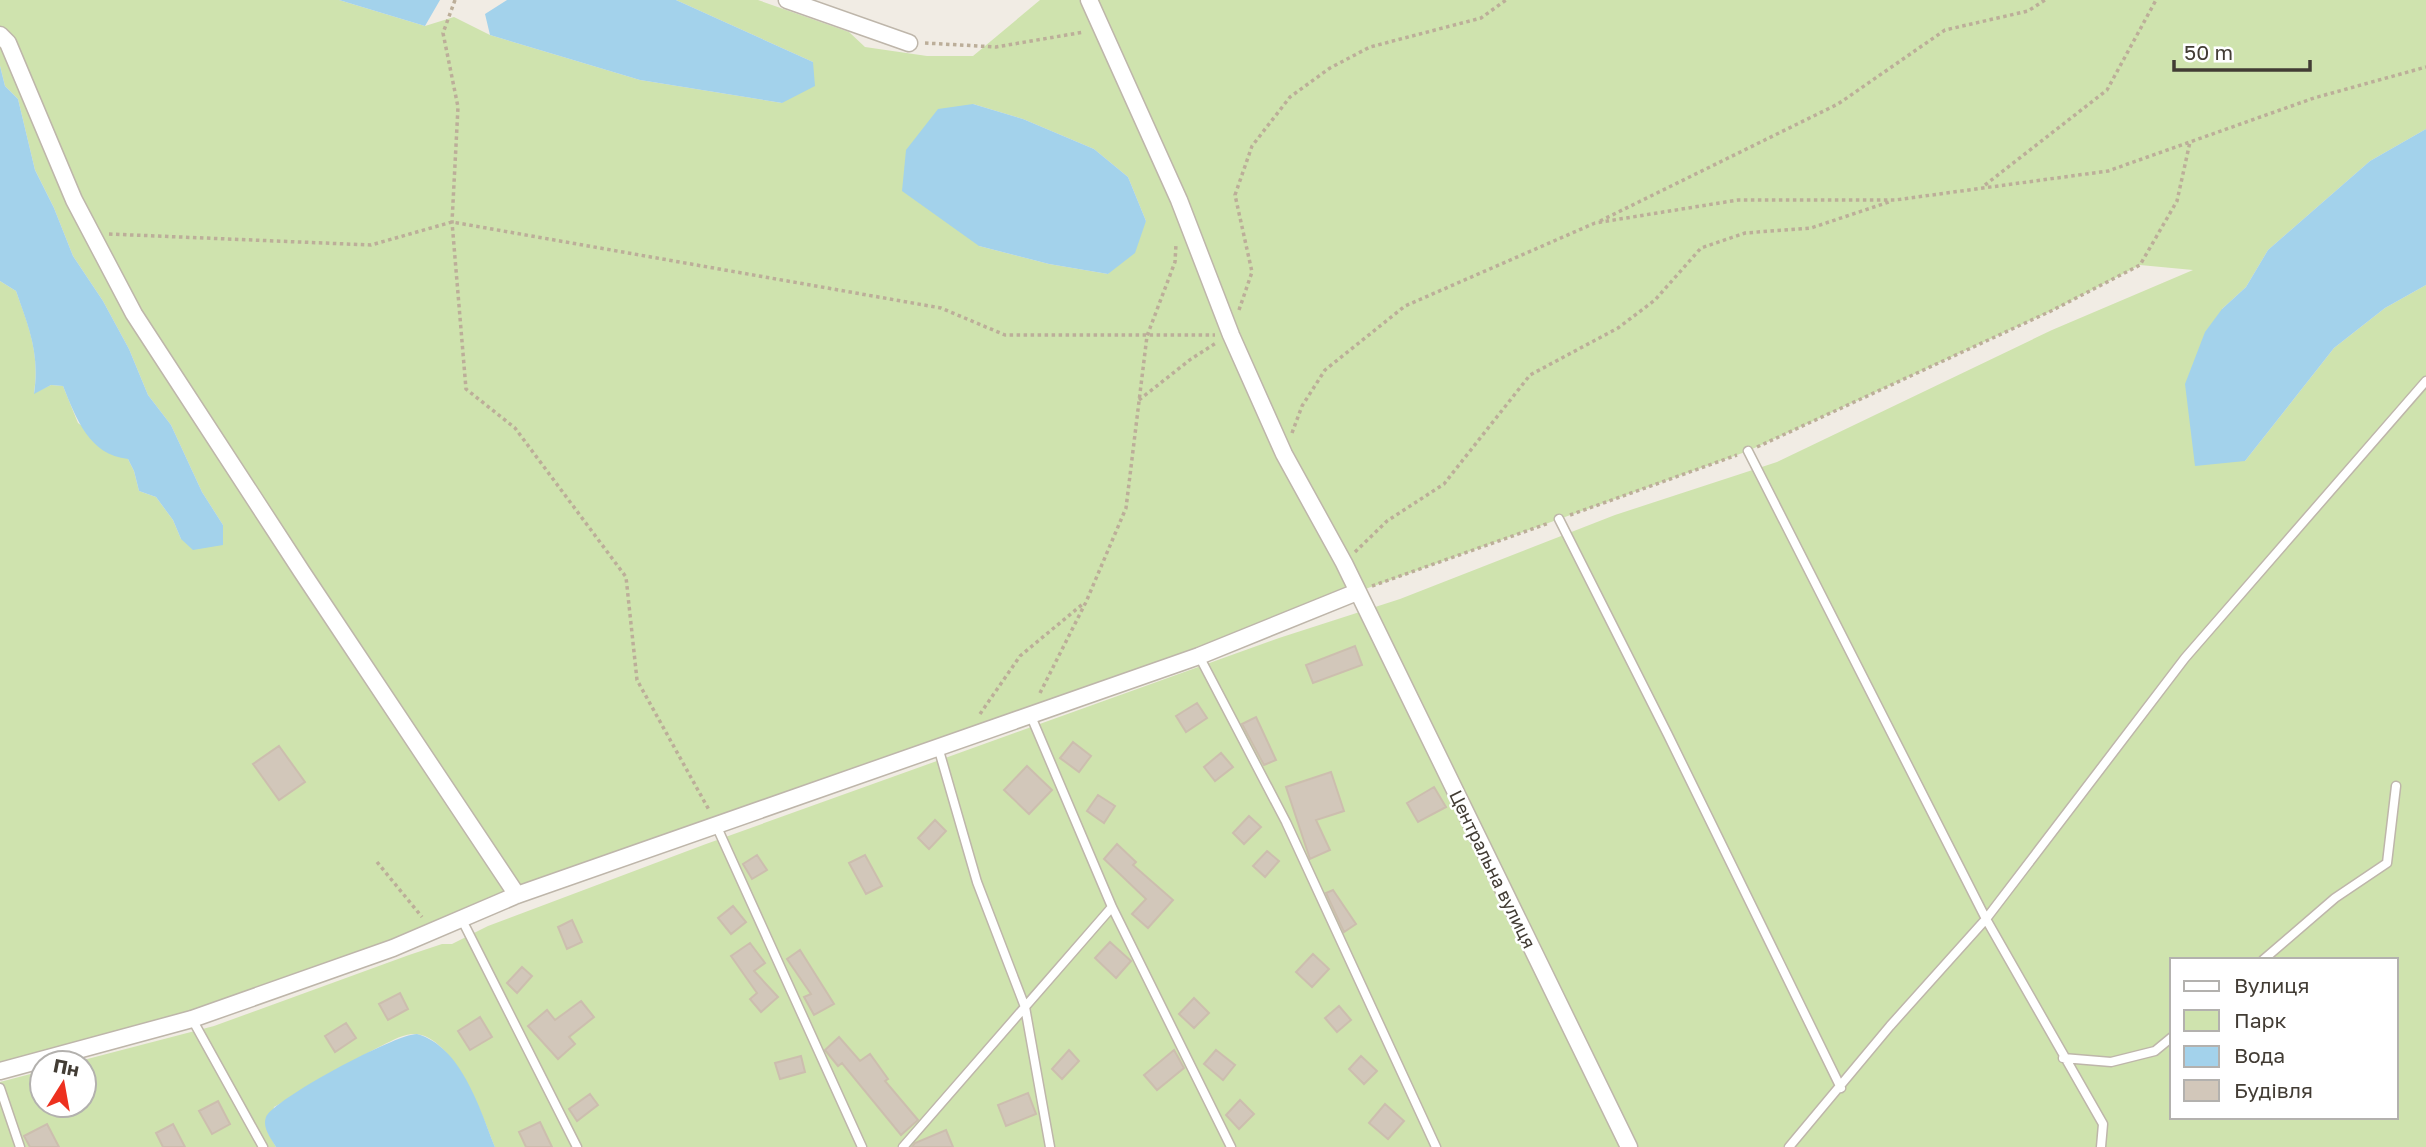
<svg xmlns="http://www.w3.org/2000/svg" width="2426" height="1147" font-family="'Golos Text',sans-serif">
  <rect width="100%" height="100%" fill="#f1ece4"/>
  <path fill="#cfe3ae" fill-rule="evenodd" d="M 0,0 L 339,0 L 425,26 L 454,17 L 490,35 L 640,80 L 782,103 L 813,62 L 676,0 L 758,0 L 849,32 L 865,47 L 927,56 L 973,56 L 1040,0 L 2426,0 L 2426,129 L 2370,161 L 2268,250 L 2246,287 L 2222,309 L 2245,461 L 2334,348 L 2385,308 L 2426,285 L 2426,1147 L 495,1147 C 484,1118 452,1031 412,1034 C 400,1035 388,1043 377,1048 C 341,1066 309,1088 274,1107 L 268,1133 L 276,1147 L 0,1147 L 0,1082 L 42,1071 L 42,1105 L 84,1105 L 84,1063 L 72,1063 L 214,1026 L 409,955 L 442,944 L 452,944 L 488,926 L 706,844 L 1279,638 L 1400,599 L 1615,515 L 1777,462 L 2052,330 L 2193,270 L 2140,265 L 2051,311 L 1748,451 L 1357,592 L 393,948 L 0,1071 L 0,281 L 16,291 C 29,327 40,354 34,393 L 51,385 L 63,386 L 78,423 L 128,459 L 134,471 L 139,491 L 156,497 L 173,520 L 181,539 L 222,545 L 223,525 L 202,492 L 171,425 L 148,395 L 129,349 L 103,301 L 73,256 L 54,208 L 35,170 L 18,99 L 5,86 L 0,66 ZM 973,104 L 1023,119 L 1094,149 L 1128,177 L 1146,221 L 1108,274 L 1049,264 L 979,246 ZM 2172,960 L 2396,960 L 2396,1117 L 2172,1117 Z"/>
  <path fill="#a3d2eb" d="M 339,0 L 440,0 L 425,26 Z
    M 507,0 L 676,0 L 813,62 L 815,86 L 782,103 L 640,80 L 490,35 L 485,14 Z
    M 0,66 L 5,86 L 18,99 L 35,170 L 54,208 L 73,256 L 103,301 L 129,349 L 148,395 L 171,425 L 202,492 L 223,525 L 223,545 L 193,550 L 181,539 L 173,520 L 156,497 L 139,491 L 134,471 L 128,459 C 89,455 76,418 63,386 L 51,385 L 34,394 C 40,354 29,328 16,291 L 0,281 Z
    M 973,104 L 1023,119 L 1094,149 L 1128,177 L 1146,221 L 1135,253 L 1108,274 L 1049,264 L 979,246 L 902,191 L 906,150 L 938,109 Z
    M 2426,129 L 2426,285 L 2385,308 L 2334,348 L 2245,461 L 2195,466 L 2185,384 L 2205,332 L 2222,309 L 2246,287 L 2268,250 L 2370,161 Z
    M 417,1034 C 461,1046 480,1109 495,1147 L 276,1147 C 271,1138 262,1128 266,1117 C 274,1099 395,1034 417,1034 Z"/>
  <path fill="#d2c7ba" stroke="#ccbeae" stroke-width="2" d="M 1355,646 L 1362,665 L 1313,683 L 1306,665 Z
    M 1197,703 L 1207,718 L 1186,732 L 1176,716 Z
    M 1256,717 L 1276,760 L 1264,765 L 1242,724 Z
    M 1073,742 L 1091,756 L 1079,772 L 1060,758 Z
    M 279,746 L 305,782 L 279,800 L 253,764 Z
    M 1221,753 L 1233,767 L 1215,781 L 1204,767 Z
    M 1027,766 L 1052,790 L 1029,814 L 1004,790 Z
    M 1331,772 L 1344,811 L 1316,820 L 1330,850 L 1310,859 L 1286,787 Z
    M 1434,787 L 1446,807 L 1418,822 L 1407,803 Z
    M 1098,795 L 1115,806 L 1104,823 L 1087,811 Z
    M 1249,816 L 1261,827 L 1244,844 L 1233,833 Z
    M 935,820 L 946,831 L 929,849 L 918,838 Z
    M 1117,844 L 1136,862 L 1133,865 L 1173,900 L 1148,928 L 1132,914 L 1146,899 L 1104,859 Z
    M 1267,851 L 1279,861 L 1265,877 L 1253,866 Z
    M 757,855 L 767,870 L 752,879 L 743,864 Z
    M 865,855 L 882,886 L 866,894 L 849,863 Z
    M 1333,890 L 1356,924 L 1344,932 L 1326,893 Z
    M 733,906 L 746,922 L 731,934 L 718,918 Z
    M 572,920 L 582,942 L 567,949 L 558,927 Z
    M 1110,942 L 1131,961 L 1116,978 L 1095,958 Z
    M 750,943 L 765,963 L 754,971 L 778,997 L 761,1012 L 750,999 L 757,993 L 731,956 Z
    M 800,950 L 834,1004 L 814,1015 L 804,997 L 811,994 L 787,959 Z
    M 1313,954 L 1329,969 L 1312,987 L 1296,972 Z
    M 522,967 L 532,976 L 517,993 L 507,983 Z
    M 400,993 L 408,1009 L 388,1020 L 379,1004 Z
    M 1194,998 L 1209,1013 L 1194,1028 L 1179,1014 Z
    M 581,1001 L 594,1017 L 569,1037 L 575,1044 L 558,1059 L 528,1026 L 547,1010 L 555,1020 Z
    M 1339,1006 L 1351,1020 L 1337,1032 L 1325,1018 Z
    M 480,1017 L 492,1037 L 470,1050 L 458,1031 Z
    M 346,1023 L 356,1038 L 335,1052 L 325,1036 Z
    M 839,1037 L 860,1061 L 870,1054 L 888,1079 L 885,1081 L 918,1120 L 901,1135 L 842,1063 L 838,1066 L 825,1050 Z
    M 1069,1050 L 1079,1061 L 1062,1079 L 1052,1069 Z
    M 1174,1050 L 1184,1068 L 1157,1090 L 1144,1075 Z
    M 1216,1050 L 1235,1065 L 1223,1080 L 1204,1064 Z
    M 801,1056 L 805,1072 L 780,1079 L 775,1063 Z
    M 1361,1056 L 1377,1071 L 1364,1084 L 1349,1069 Z
    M 1028,1093 L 1036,1114 L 1006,1126 L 998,1105 Z
    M 590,1094 L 598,1105 L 577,1121 L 569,1109 Z
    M 1240,1100 L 1254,1114 L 1239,1129 L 1226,1115 Z
    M 218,1101 L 230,1124 L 212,1134 L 199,1111 Z
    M 1385,1104 L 1404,1121 L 1388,1139 L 1369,1123 Z
    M 540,1122 L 552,1147 L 526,1147 L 519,1132 Z
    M 47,1124 L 59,1147 L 30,1147 L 24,1136 Z
    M 173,1124 L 185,1147 L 163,1147 L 156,1133 Z
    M 946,1130 L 953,1147 L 912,1147 L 915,1143 Z"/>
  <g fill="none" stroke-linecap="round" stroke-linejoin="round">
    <defs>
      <path id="lane" d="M 1748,451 L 1986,919 L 2103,1124 L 2101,1147
        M 1559,519 L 1668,735 L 1841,1088
        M 1199,656 L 1286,822 L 1436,1147
        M 1030,714 L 1112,907 L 1231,1147
        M 938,747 L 977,882 L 1025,1007 L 1050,1147
        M 716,825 L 862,1147
        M 462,920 L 577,1147
        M 2263,960 L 2335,898 L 2387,863 L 2396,786
        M 192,1019 L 263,1147
        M 2063,1058 L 2111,1062 L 2155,1051 L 2172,1037
        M 0,1088 L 20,1147
        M 903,1147 L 1112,907
        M 1789,1147 L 1890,1026 L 1986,919 L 2185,658 L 2426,381"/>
      <path id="street" d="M 787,0 L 909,43
        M 1089,0 L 1179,200 L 1231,335 L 1284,454 L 1344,563 L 1629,1147
        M 0,35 L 8,43 L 74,200 L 134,314 L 302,572 L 517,895
        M 0,1071 L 192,1019 L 393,948 L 517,895 L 1199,656 L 1357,592"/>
    </defs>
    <use href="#lane" stroke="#beb6aa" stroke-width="11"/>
    <use href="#street" stroke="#beb6aa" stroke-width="19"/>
    <path stroke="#bcae99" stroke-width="3.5" stroke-dasharray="3.5 3.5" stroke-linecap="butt" d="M 455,0 L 443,33 L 458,107 L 452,222 L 466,389 L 515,428 L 626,577 L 637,680 L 709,810
      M 925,43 L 996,47 L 1084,32
      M 1985,185 L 2107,90 L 2156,0
      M 1600,221 L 1838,104 L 1945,30 L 2028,11 L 2045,0
      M 109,234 L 371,245 L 452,222 L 941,308 L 1005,335 L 1215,335
      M 1239,310 L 1252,272 L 1235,195 L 1252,146 L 1290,97 L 1330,68 L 1370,47 L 1481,18 L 1506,0
      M 1139,400 L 1191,359 L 1216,343
      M 1292,433 L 1302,406 L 1325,370 L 1405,306 L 1595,223 L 1738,200 L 1895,200 L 2108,171 L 2314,98 L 2426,67
      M 1757,447 L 2051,311 L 2140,265 L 2177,201 L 2190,142
      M 1570,515 L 1737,455
      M 1355,552 L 1387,521 L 1444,484 L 1530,375 L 1618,328 L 1655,300 L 1701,248 L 1745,233 L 1811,228 L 1892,201
      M 1372,586 L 1549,523
      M 1040,693 L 1086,602 L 1126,508 L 1147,336 L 1175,262 L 1176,244
      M 980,714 L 1020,656 L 1084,603
      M 377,862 L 422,917"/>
    <use href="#lane" stroke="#fff" stroke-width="8"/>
    <use href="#street" stroke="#fff" stroke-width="16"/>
  </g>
  <g text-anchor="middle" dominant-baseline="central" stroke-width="5" stroke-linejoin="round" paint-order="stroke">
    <g font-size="18" fill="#423c34" stroke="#fff">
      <text transform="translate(1493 869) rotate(64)">Центральна вулиця</text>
    </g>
  </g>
  <rect x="2170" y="958" width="228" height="161" fill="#ffffff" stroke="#b3b1ae" stroke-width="2"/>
  <rect x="2184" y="981" width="35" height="10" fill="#ffffff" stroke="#b3b1ae" stroke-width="2"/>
  <text x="2234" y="993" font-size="21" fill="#423c34">Вулиця</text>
  <rect x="2184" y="1010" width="35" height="21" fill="#cfe3ae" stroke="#b3b1ae" stroke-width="2"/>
  <text x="2234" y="1028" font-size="21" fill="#423c34">Парк</text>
  <rect x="2184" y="1046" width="35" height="21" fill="#a3d2eb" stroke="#b3b1ae" stroke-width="2"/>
  <text x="2234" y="1063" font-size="21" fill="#423c34">Вода</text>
  <rect x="2184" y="1080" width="35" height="21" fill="#d2c7ba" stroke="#b3b1ae" stroke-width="2"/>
  <text x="2234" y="1098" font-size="21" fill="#423c34">Будівля</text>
  <g transform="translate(63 1084) rotate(11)"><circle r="33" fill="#ffffff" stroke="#b3b1ae" stroke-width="2"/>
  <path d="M0-5L12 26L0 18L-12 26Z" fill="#ed311f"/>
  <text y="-10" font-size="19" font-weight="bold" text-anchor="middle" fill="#423c34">Пн</text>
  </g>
  <path d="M2174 60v10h136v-10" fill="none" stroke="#423c34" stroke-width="3.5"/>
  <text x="2184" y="60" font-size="21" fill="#423c34" stroke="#ffffff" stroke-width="5" paint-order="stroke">50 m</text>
</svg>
